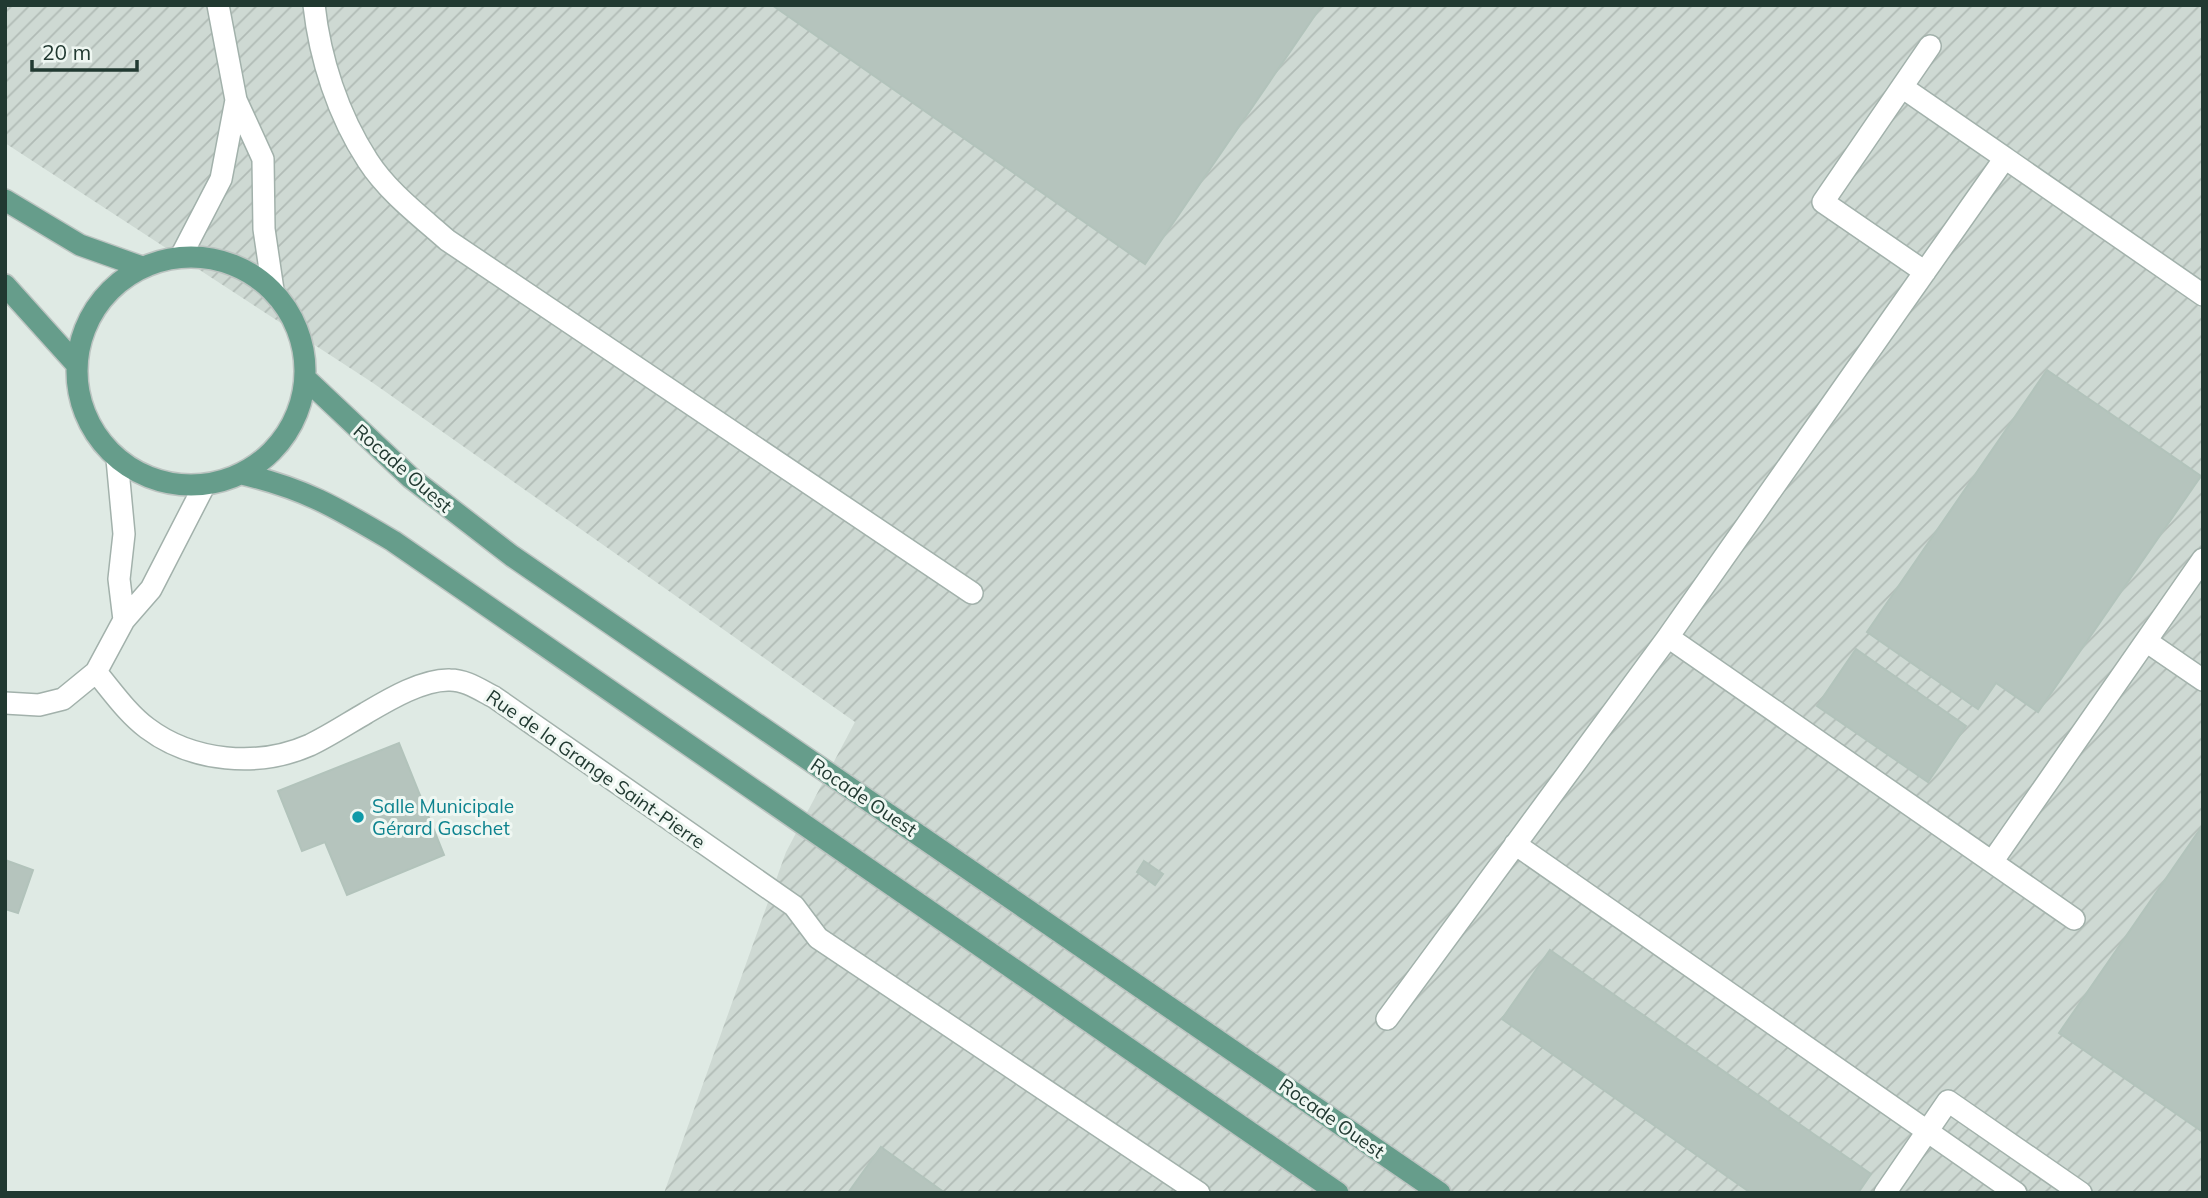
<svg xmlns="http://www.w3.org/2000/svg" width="2208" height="1198" font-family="Mulish,sans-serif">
  <defs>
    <pattern id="industrial-furrows" width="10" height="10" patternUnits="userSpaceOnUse" patternTransform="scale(1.75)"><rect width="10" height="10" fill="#ced9d3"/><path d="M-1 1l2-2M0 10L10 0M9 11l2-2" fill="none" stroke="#b1bbb6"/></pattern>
  </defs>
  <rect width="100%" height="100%" fill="#dfeae4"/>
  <path fill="url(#industrial-furrows)" d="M 5,5 L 2203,5 L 2203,1193 L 664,1193 L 786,852 L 855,722 L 373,383 L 5,143 Z"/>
  <path fill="#b5c4bd" stroke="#b2c3bb" stroke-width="2" d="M 772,5 L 1322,5 L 1145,264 Z
    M 2047,370 L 2201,476 L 2038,712 L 1996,683 L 1978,709 L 1867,632 Z
    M 1856,649 L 1966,726 L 1928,782 L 1817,706 Z
    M 399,743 L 444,855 L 347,895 L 325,842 L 302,851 L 278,791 Z
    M 2203,825 L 2203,1132 L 2059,1033 Z
    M 5,860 L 33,870 L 18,913 L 5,909 Z
    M 1144,861 L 1163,874 L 1155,885 L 1137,872 Z
    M 1550,950 L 1871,1174 L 1858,1193 L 1751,1193 L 1502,1019 Z
    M 881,1147 L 945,1193 L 848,1193 Z"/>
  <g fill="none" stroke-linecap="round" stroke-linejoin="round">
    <defs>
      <path id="minor" d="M 218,5 L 236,100 L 263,159 L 264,229 L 273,290
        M 314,5 C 320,59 338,115 368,161 C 388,192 420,216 447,240 L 972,593
        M 1902,87 L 2005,158
        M 181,256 L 221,179 L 236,100
        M 1925,272 L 1823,202 L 1930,46
        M 117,459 L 124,534 L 119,579 L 124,620
        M 1668,637 L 2074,919
        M 2146,641 L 2203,680
        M 96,672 C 112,691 127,713 147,728 C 192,762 258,768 310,745 C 329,736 347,724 366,713 C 388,700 423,679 450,680 C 466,680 480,690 494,697 L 794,906 L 818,938 L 1199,1193
        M 5,703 L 39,705 L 63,699 L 96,672 L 124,620 L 151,589 L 204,486
        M 1515,844 L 2016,1193
        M 1992,862 L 2203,559
        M 1387,1019 L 1668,637 L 2005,158 L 2203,295
        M 1885,1193 L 1948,1101 L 2081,1193"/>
      <path id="major" d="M 5,200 L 80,245 L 142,267
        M77 371a114 114 0 1 1 228 0a114 114 0 1 1-228 0Z
        M 5,285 L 77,365
        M 306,379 L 411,478 L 512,556 L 1440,1193
        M 242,474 C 306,489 337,508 393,541 L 1338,1193"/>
    </defs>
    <use href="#minor" stroke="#a2b1ab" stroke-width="24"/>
    <use href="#major" stroke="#bcc4c1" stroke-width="24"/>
    <use href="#minor" stroke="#fff" stroke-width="21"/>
    <use href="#major" stroke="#669d8b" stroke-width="21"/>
  </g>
  <circle fill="#0f9aa8" stroke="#eff7f2" stroke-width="2.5" cx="358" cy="817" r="7"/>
  <g text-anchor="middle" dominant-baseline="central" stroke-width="6" stroke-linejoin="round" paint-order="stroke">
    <g font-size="19" fill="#213931" stroke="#eff7f2">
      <text transform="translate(403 468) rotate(41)">Rocade Ouest</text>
      <text transform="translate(596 769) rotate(35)">Rue de la Grange Saint-Pierre</text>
      <text transform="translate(864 797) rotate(34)">Rocade Ouest</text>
      <text transform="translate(1332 1118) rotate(35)">Rocade Ouest</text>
    </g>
    <g font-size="19" fill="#0d838f" stroke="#eff7f2" text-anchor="start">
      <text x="372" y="806">Salle Municipale<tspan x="372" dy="22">Gérard Gaschet</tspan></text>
    </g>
  </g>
  <rect width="2208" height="1198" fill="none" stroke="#213931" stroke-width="14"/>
  <path d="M32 60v10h105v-10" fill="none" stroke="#213931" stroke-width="3.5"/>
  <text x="42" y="60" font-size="21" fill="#213931" stroke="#eff7f2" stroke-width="5" paint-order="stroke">20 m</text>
</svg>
